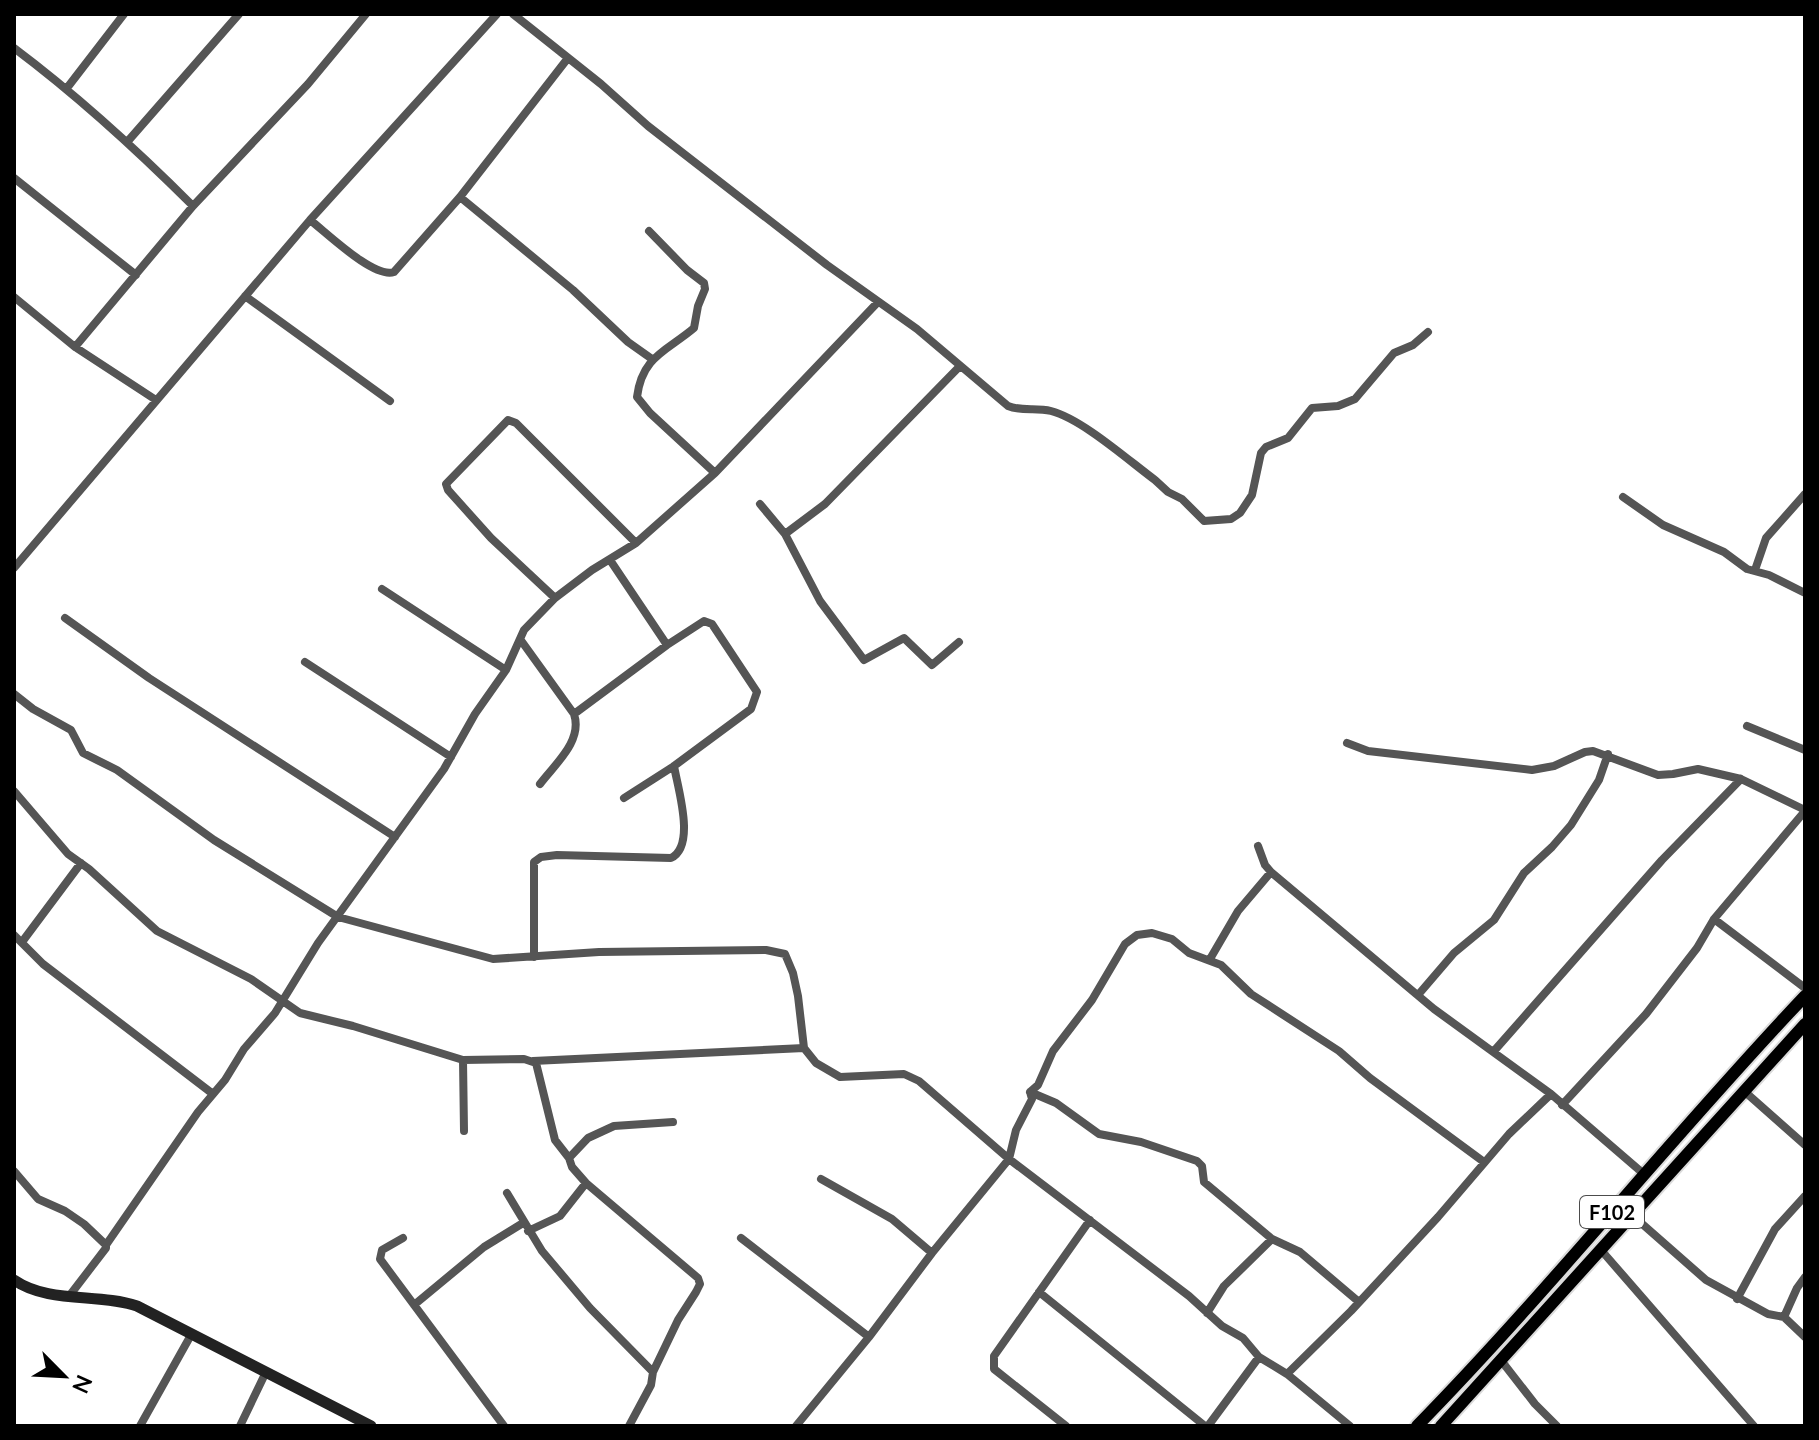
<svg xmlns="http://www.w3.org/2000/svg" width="1819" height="1440" font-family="Lato,sans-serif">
  <rect width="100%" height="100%" fill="#fff"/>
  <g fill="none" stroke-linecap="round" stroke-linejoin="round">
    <defs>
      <path id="primary" d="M 1417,1426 C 1552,1288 1672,1136 1805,996
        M 1441,1426 L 1805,1024"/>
    </defs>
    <use href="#primary" stroke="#dbdbdb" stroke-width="16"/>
    <path stroke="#555" stroke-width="8" d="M 513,14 L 601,84 L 648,126 L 827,265 L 917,329 L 1008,406 C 1023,412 1036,407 1051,411 C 1082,419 1128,460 1155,480 L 1168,492 L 1182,499 L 1204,521 L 1231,519 L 1240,513 L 1252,495 L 1261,453 L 1266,447 L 1288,438 L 1312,408 L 1338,406 L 1355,399 L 1394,353 L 1413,345 L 1428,332
      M 14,48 C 78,96 136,149 193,206
      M 67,88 L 124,14
      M 128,141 L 239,14
      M 14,178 L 136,275
      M 460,197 L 573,290 L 628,342 L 652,359
      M 310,220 C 327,233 374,279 394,272 L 460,197 L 568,58
      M 649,231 L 687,270 L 704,283 L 705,289 L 698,306 L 694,328 C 667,351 642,356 637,397 L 650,413 L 715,473
      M 245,296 L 390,401
      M 14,297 L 75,347 L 156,400
      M 75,347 L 193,206 L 308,84 L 366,14
      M 1623,497 L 1663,525 L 1724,552 L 1747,569 L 1769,575 L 1805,593
      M 760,504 L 785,534 L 820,601 L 864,660 L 904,638 L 932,665 L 959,642
      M 785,534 L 825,504 L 960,366
      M 610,560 L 667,645
      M 14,568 L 310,220 L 497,14
      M 1755,570 L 1766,538 L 1805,494
      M 382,589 L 506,670
      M 555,598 L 491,538 L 448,490 L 446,484 L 508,420 L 516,423 L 636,543
      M 65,618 L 149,678 L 395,837
      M 520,639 L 574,714 L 667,645 L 704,621 L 712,624 L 757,692 L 751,709 L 674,766 L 624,798
      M 305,662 L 451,757
      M 14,694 L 33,709 L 71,730 L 83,753 L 117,770 L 214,840 L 338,917 L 493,959 L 599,952 L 766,950 L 785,954 L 793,973 L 798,996 L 804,1048 L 816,1063 L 840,1077 L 904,1074 L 919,1081 L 1009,1159 L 1189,1296 L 1222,1326 L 1243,1338 L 1259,1357 L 1287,1374 L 1350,1426
      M 1747,726 L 1805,750
      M 1347,743 L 1368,751 L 1532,770 L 1554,766 L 1585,752 L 1593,751 L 1658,775 L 1673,774 L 1698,769 L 1741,779 L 1805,810
      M 540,784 C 555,764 583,741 574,714
      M 14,791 L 68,854 L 89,869 L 157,931 L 251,979 L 300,1013 L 353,1026 L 463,1060 L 524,1059 L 536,1063 L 555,1140 L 569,1158 L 572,1167 L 586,1183 L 698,1278 L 700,1284 L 696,1292 L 678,1320 L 653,1372
      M 1258,846 L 1265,865 L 1271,872 L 1434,1009 L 1551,1094 L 1645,1175
      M 1714,919 L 1805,988
      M 14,935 L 43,964 L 213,1094
      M 22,942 L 81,863
      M 534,957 L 534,862 L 541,857 L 557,855 L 671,858 C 696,846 678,789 674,766
      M 1210,959 L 1238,911 L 1271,872
      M 1418,995 L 1454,953 L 1494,920 L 1524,873 L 1552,847 L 1571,825 L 1599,780 L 1608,754
      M 1494,1051 L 1662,860 L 1741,779
      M 463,1060 L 464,1131
      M 533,1061 L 804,1048
      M 1744,1091 L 1805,1145
      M 1030,1092 L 1056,1103 L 1099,1134 L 1141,1142 L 1197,1161 L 1202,1166 L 1204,1182 L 1272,1239 L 1300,1252 L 1359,1302
      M 1562,1105 L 1646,1014 L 1697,948 L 1714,919 L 1805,811
      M 569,1158 L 588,1138 L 614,1126 L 673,1122
      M 14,1171 L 38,1199 L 65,1211 L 84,1224 L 106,1245
      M 821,1179 L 892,1219 L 932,1253
      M 507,1193 L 542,1251 L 590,1308 L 653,1372 L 651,1385 L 629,1426
      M 1632,1215 L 1706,1280 L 1768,1314 L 1784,1317 L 1805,1337
      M 528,1231 L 560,1216 L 586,1183
      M 403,1238 L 382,1250 L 380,1259 L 504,1426
      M 741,1238 L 869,1337
      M 1601,1250 L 1754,1426
      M 1039,1292 L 1205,1426
      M 70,1295 L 106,1248 L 106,1245 L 198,1112 L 225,1080 L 244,1049 L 275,1013 L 318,943 L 444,769 L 475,714 L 506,670 L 524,630 L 555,598 L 592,570 L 636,543 L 715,473 L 878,302
      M 1737,1299 L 1775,1229 L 1805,1196
      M 414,1305 L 484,1247 L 523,1223
      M 1207,1313 L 1224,1286 L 1272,1239
      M 1784,1317 L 1797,1288 L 1805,1277
      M 1500,1359 L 1535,1404 L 1557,1426
      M 1287,1374 L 1351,1311 L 1438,1217 L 1509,1134 L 1551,1094
      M 140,1426 L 191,1335
      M 240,1426 L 265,1374
      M 796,1426 L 869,1337 L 932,1253 L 1009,1159 L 1016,1130 L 1032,1099 L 1030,1092 L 1038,1085 L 1053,1051 L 1092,1000 L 1125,944 L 1137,935 L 1152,933 L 1172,939 L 1189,953 L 1221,965 L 1251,994 L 1339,1051 L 1370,1078 L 1484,1162
      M 1066,1426 L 994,1369 L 994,1356 L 1090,1220
      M 1208,1426 L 1259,1357"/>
    <path stroke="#222" stroke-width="11" d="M 14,1280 C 49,1304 98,1293 137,1306 L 371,1426"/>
    <use href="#primary" stroke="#000" stroke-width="12"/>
  </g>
  <g text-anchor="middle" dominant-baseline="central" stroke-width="7" stroke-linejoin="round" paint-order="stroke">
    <rect fill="#fff" stroke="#4c4c4c" stroke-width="2" x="1580" y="1196" width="64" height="32" rx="6"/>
    <g font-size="20" font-weight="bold" fill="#000">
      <text x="1612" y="1212">F102</text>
    </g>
  </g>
  <rect width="1819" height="1440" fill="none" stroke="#000000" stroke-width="32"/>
  <g transform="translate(64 1376) rotate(114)" stroke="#ffffff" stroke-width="6" paint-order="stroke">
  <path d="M0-6L14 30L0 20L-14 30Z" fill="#000000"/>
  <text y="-12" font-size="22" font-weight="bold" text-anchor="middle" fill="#000000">N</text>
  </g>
</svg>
